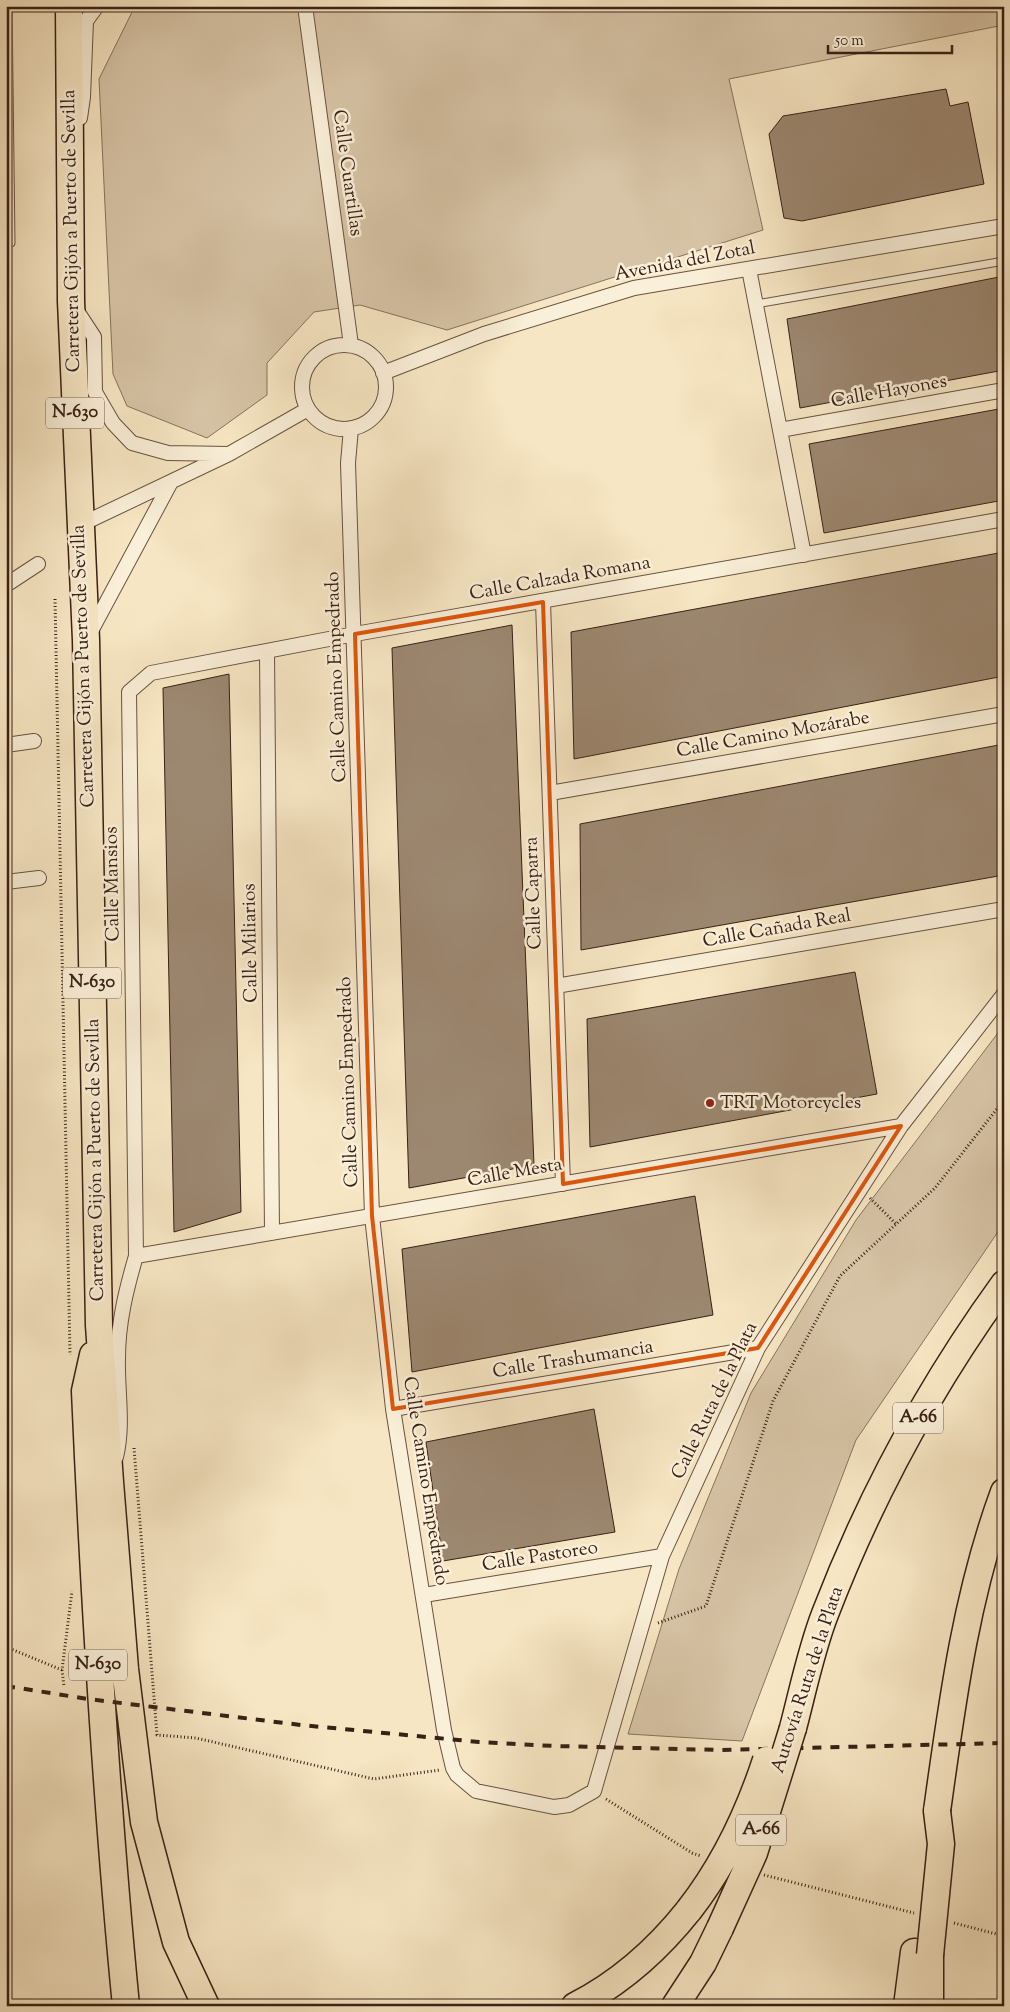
<svg xmlns="http://www.w3.org/2000/svg" width="1010" height="2012" font-family="'Sorts Mill Goudy',serif">
  <rect width="100%" height="100%" fill="#f7e6c3"/>
  <filter id="stains"><feTurbulence type="fractalNoise" baseFrequency=".004" numOctaves="4"/><feColorMatrix values="0 0 0 0 .2 0 0 0 0 .09 0 0 0 0 .02 0 0 0 .5 -.17"/></filter>
  <radialGradient id="worn" r=".72"><stop offset=".6" stop-color="#630" stop-opacity="0"/><stop offset="1" stop-color="#630" stop-opacity=".3"/></radialGradient>
  <path fill="#d7c4a6" stroke="#88725e" d="M 135,6 L 1004,6 L 1004,25 L 729,79 L 763,230 L 447,330 L 360,305 L 314,312 L 267,363 L 267,395 L 207,438 L 127,406 L 113,374 L 99,79 Z
    M 1004,1025 L 1004,1223 L 856,1440 L 742,1741 L 628,1734 L 679,1569 L 751,1393 L 856,1220 Z"/>
  <path fill="#9c8770" stroke="#392016" d="M 946,89 L 950,106 L 968,102 L 984,184 L 802,221 L 784,218 L 769,134 L 783,116 Z
    M 1004,276 L 1004,370 L 800,408 L 787,319 Z
    M 1004,408 L 1004,500 L 824,533 L 809,444 Z
    M 1004,552 L 1004,676 L 574,759 L 571,632 Z
    M 512,625 L 534,1165 L 409,1188 L 392,648 Z
    M 229,674 L 241,1212 L 174,1232 L 163,688 Z
    M 1004,744 L 1004,875 L 581,950 L 580,824 Z
    M 855,972 L 877,1094 L 590,1147 L 587,1019 Z
    M 695,1196 L 713,1315 L 412,1372 L 402,1249 Z
    M 594,1409 L 615,1532 L 443,1561 L 426,1442 Z"/>
  <g fill="none" stroke-linecap="round" stroke-linejoin="round">
    <defs>
      <path id="lane" d="M 6,245 L 11,243 L 8,6
        M 756,304 L 1004,261"/>
      <path id="street" d="M 305,6 L 351,345
        M 80,118 L 83,97 L 86,21 L 97,6
        M 749,269 L 804,555
        M 75,308 L 94,337 L 95,392 L 113,423 L 132,443 L 168,453 L 229,454
        M302 387a42 42 0 1 1 84 0a42 42 0 1 1-84 0Z
        M 383,373 L 484,334 L 634,288 L 1004,226
        M 351,428 L 348,463 L 372,1216 L 393,1409 L 444,1730 L 453,1768 L 457,1775 L 476,1791 L 554,1807 L 569,1805 L 594,1791 L 662,1556 L 758,1348 L 901,1126 L 1004,994
        M 780,430 L 1004,390
        M 80,525 L 229,454 L 308,409
        M 6,585 L 38,564
        M 543,602 L 563,1184
        M 90,633 L 171,482
        M 267,651 L 272,1233
        M 6,745 L 34,741
        M 550,793 L 1004,714
        M 6,882 L 39,878
        M 556,986 L 1004,909
        M 136,1256 L 901,1126
        M 393,1409 L 758,1348
        M 116,1457 C 124,1424 117,1391 118,1358 C 118,1323 126,1290 136,1256 L 129,692 L 151,673 L 355,634 L 1004,519
        M 424,1595 L 662,1556"/>
      <path id="highway" d="M 69,6 L 71,301 L 86,640 L 99,1325 L 110,1482 L 125,1669 L 144,1822 L 176,1942 L 206,2006
        M 93,1355 L 85,1391 C 94,1596 106,1801 126,2006
        M 793,1728 C 803,1690 811,1650 825,1614 C 870,1497 930,1386 1004,1284
        M 937,1811 C 952,1703 966,1595 1004,1492
        M 930,1955 L 930,2006
        M 575,2006 C 620,1983 658,1949 689,1910
        M 675,2006 L 703,1963 L 720,1928
        M 907,2006 L 914,1952"/>
    </defs>
    <use href="#lane" stroke="#685241" stroke-width="9"/>
    <use href="#street" stroke="#685241" stroke-width="16"/>
    <use href="#highway" stroke="#392016" stroke-width="29"/>
    <path stroke="#392016" stroke-width="3" stroke-dasharray="1 2.5" stroke-linecap="butt" d="M 55,599 L 70,1355
      M 870,1198 L 896,1224
      M 134,1448 L 157,1735 L 196,1738 L 374,1779 L 440,1770
      M 658,1623 L 706,1606 L 773,1401 L 840,1276 L 935,1188 L 1004,1100
      M 6,1647 L 62,1670 L 72,1591
      M 62,1670 L 64,1686
      M 606,1799 L 692,1853 L 701,1856
      M 764,1875 L 914,1913
      M 954,1923 L 1004,1936"/>
    <use href="#lane" stroke="#faefd8" stroke-width="7"/>
    <use href="#street" stroke="#faefd8" stroke-width="14"/>
    <use href="#highway" stroke="#f7e6c3" stroke-width="26"/>
    <path stroke="#392016" stroke-width="4" stroke-dasharray="9 9" stroke-linecap="butt" d="M 6,1686 L 88,1699 L 301,1725 L 479,1742 L 554,1746 L 721,1750 L 1004,1743"/>
    <defs>
      <path id="highway-bridge" d="M 689,1910 C 724,1865 748,1815 766,1760
        M 720,1928 L 754,1853 L 793,1728
        M 930,1955 L 941,1844 L 937,1811"/>
    </defs>
    <use href="#highway-bridge" stroke="#392016" stroke-width="29" stroke-linecap="butt"/>
    <use href="#highway-bridge" stroke="#f7e6c3" stroke-width="26"/>
  </g>
  <path fill="none" stroke="#df560c" stroke-width="4" stroke-linejoin="round" d="M 543,602 L 563,1184 L 901,1126 L 758,1348 L 393,1409 L 372,1216 L 355,634 Z"/>
  <circle fill="#8f2418" stroke="#faefd8" stroke-width="2" cx="710" cy="1103" r="5"/>
  <g text-anchor="middle" dominant-baseline="central" stroke-width="5" stroke-linejoin="round" paint-order="stroke">
    <g fill="#faefd8" stroke="#735e50" stroke-width="1">
      <rect x="46" y="397.5" width="58" height="31" rx="4"/>
      <rect x="63" y="967.5" width="58" height="31" rx="4"/>
      <rect x="893" y="1402.5" width="50" height="31" rx="4"/>
      <rect x="69" y="1649.5" width="58" height="31" rx="4"/>
      <rect x="736" y="1814.5" width="50" height="31" rx="4"/>
    </g>
    <g font-size="18" font-weight="bold" fill="#392016">
      <text x="75" y="413">N-630</text>
      <text x="92" y="983">N-630</text>
      <text x="918" y="1418">A-66</text>
      <text x="98" y="1665">N-630</text>
      <text x="761" y="1830">A-66</text>
    </g>
    <g font-size="19" fill="#392016" stroke="#faefd8">
      <text transform="translate(347 173) rotate(82)">Calle Cuartillas</text>
      <text transform="translate(72 231) rotate(-91)">Carretera Gijón a Puerto de Sevilla</text>
      <text transform="translate(685 262) rotate(-11)">Avenida del Zotal</text>
      <text transform="translate(889 392) rotate(-10)">Calle Hayones</text>
      <text transform="translate(560 579) rotate(-10)">Calle Calzada Romana</text>
      <text transform="translate(84 666) rotate(-92)">Carretera Gijón a Puerto de Sevilla</text>
      <text transform="translate(337 677) rotate(-92)">Calle Camino Empedrado</text>
      <text transform="translate(773 735) rotate(-10)">Calle Camino Mozárabe</text>
      <text transform="translate(113 884) rotate(-91)">Calle Mansios</text>
      <text transform="translate(534 893) rotate(-92)">Calle Caparra</text>
      <text transform="translate(777 929) rotate(-10)">Calle Cañada Real</text>
      <text transform="translate(251 943) rotate(-91)">Calle Miliarios</text>
      <text transform="translate(349 1082) rotate(-92)">Calle Camino Empedrado</text>
      <text transform="translate(96 1160) rotate(-91)">Carretera Gijón a Puerto de Sevilla</text>
      <text transform="translate(515 1173) rotate(-10)">Calle Mesta</text>
      <text transform="translate(573 1360) rotate(-9)">Calle Trashumancia</text>
      <text transform="translate(715 1401) rotate(-64)">Calle Ruta de la Plata</text>
      <text transform="translate(425 1481) rotate(81)">Calle Camino Empedrado</text>
      <text transform="translate(540 1557) rotate(-9)">Calle Pastoreo</text>
      <text transform="translate(808 1680) rotate(-72)">Autovía Ruta de la Plata</text>
    </g>
    <g font-size="19" fill="#392016" stroke="#faefd8" text-anchor="start">
      <text x="720" y="1103">TRT Motorcycles</text>
    </g>
  </g>
  <rect width="1010" height="2012" fill="none" stroke="#f7e6c3" stroke-width="25"/>
  <rect x="8" y="8" width="995" height="1997" fill="none" stroke="#392016" stroke-width="2.5"/>
  <rect x="12" y="12" width="985" height="1987" fill="none" stroke="#392016"/>
  <path d="M828 45v8h124v-8" fill="none" stroke="#392016" stroke-width="2.5"/>
  <text x="835" y="45" font-size="15" fill="#392016" stroke="#faefd8" stroke-width="4" paint-order="stroke">50 m</text>
  <rect width="100%" height="100%" filter="url(#stains)"/>
  <rect width="100%" height="100%" fill="url(#worn)"/>
</svg>
